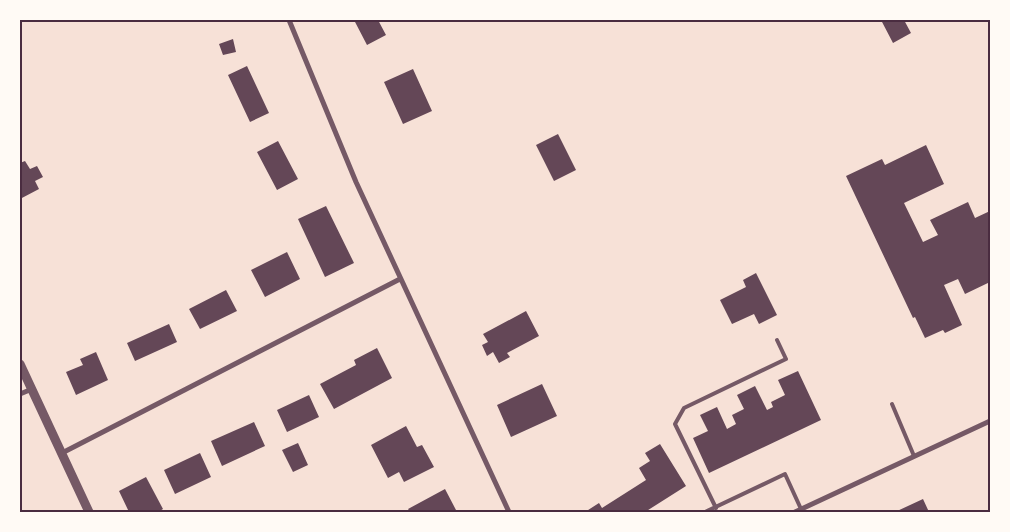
<svg xmlns="http://www.w3.org/2000/svg" width="1010" height="532" font-family="Inter,sans-serif">
  <rect width="100%" height="100%" fill="#f7e1d7"/>
  <path fill="#644757" d="M 354,20 L 378,20 L 386,35 L 367,45 Z
    M 881,20 L 904,20 L 911,33 L 893,43 Z
    M 233,39 L 236,52 L 223,55 L 219,44 Z
    M 247,66 L 269,113 L 250,122 L 228,75 Z
    M 413,69 L 432,111 L 403,124 L 384,82 Z
    M 558,134 L 576,170 L 554,181 L 536,145 Z
    M 278,141 L 298,179 L 277,190 L 257,152 Z
    M 926,145 L 944,184 L 904,203 L 923,242 L 938,235 L 930,220 L 968,202 L 975,218 L 990,211 L 990,282 L 965,294 L 958,279 L 944,285 L 962,325 L 945,333 L 943,330 L 925,338 L 915,317 L 913,318 L 846,176 L 882,159 L 885,165 Z
    M 25,161 L 30,169 L 37,166 L 43,177 L 35,181 L 39,189 L 20,199 L 20,163 Z
    M 326,206 L 354,263 L 325,277 L 298,219 Z
    M 287,252 L 300,279 L 265,297 L 251,270 Z
    M 756,273 L 777,315 L 759,324 L 754,314 L 732,324 L 720,300 L 746,287 L 743,280 Z
    M 226,290 L 237,311 L 200,329 L 189,309 Z
    M 526,311 L 539,336 L 507,353 L 510,357 L 499,363 L 493,352 L 487,356 L 482,345 L 488,342 L 483,334 Z
    M 169,324 L 177,342 L 135,361 L 127,343 Z
    M 377,348 L 392,378 L 334,409 L 320,384 L 356,365 L 354,360 Z
    M 96,352 L 108,380 L 76,395 L 66,372 L 83,365 L 80,359 Z
    M 798,371 L 821,420 L 709,473 L 693,438 L 708,431 L 700,415 L 717,407 L 727,429 L 736,424 L 732,415 L 744,409 L 737,395 L 755,386 L 767,410 L 773,407 L 771,402 L 785,395 L 778,380 Z
    M 542,384 L 557,416 L 511,437 L 497,405 Z
    M 309,395 L 319,417 L 287,432 L 277,410 Z
    M 254,422 L 265,446 L 222,466 L 211,441 Z
    M 406,426 L 417,447 L 422,445 L 434,467 L 404,482 L 399,472 L 388,478 L 371,445 Z
    M 298,443 L 308,465 L 293,472 L 282,450 Z
    M 660,444 L 686,486 L 645,512 L 585,512 L 599,503 L 602,508 L 646,480 L 639,468 L 650,461 L 645,453 Z
    M 200,453 L 211,477 L 175,494 L 164,470 Z
    M 146,477 L 163,509 L 158,512 L 129,512 L 119,491 Z
    M 445,489 L 456,510 L 452,512 L 410,512 L 408,509 Z
    M 923,499 L 929,512 L 895,512 Z"/>
  <g fill="none" stroke-linecap="round" stroke-linejoin="round">
    <path stroke="#755966" stroke-width="4" d="M 892,404 L 914,456
      M 716,508 L 675,424 L 684,408 L 786,359 L 777,340
      M 705,512 L 785,474 L 801,509"/>
    <path stroke="#755966" stroke-width="5" d="M 289,20 L 356,182 L 509,512
      M 20,394 L 32,389
      M 62,453 L 400,279
      M 795,512 L 990,421"/>
    <path stroke="#755966" stroke-width="9" d="M 20,364 L 89,512"/>
  </g>
  <rect width="1010" height="532" fill="none" stroke="#fffaf5" stroke-width="42"/>
  <rect x="21" y="21" width="968" height="490" fill="none" stroke="#4a2c40" stroke-width="2"/>
</svg>
